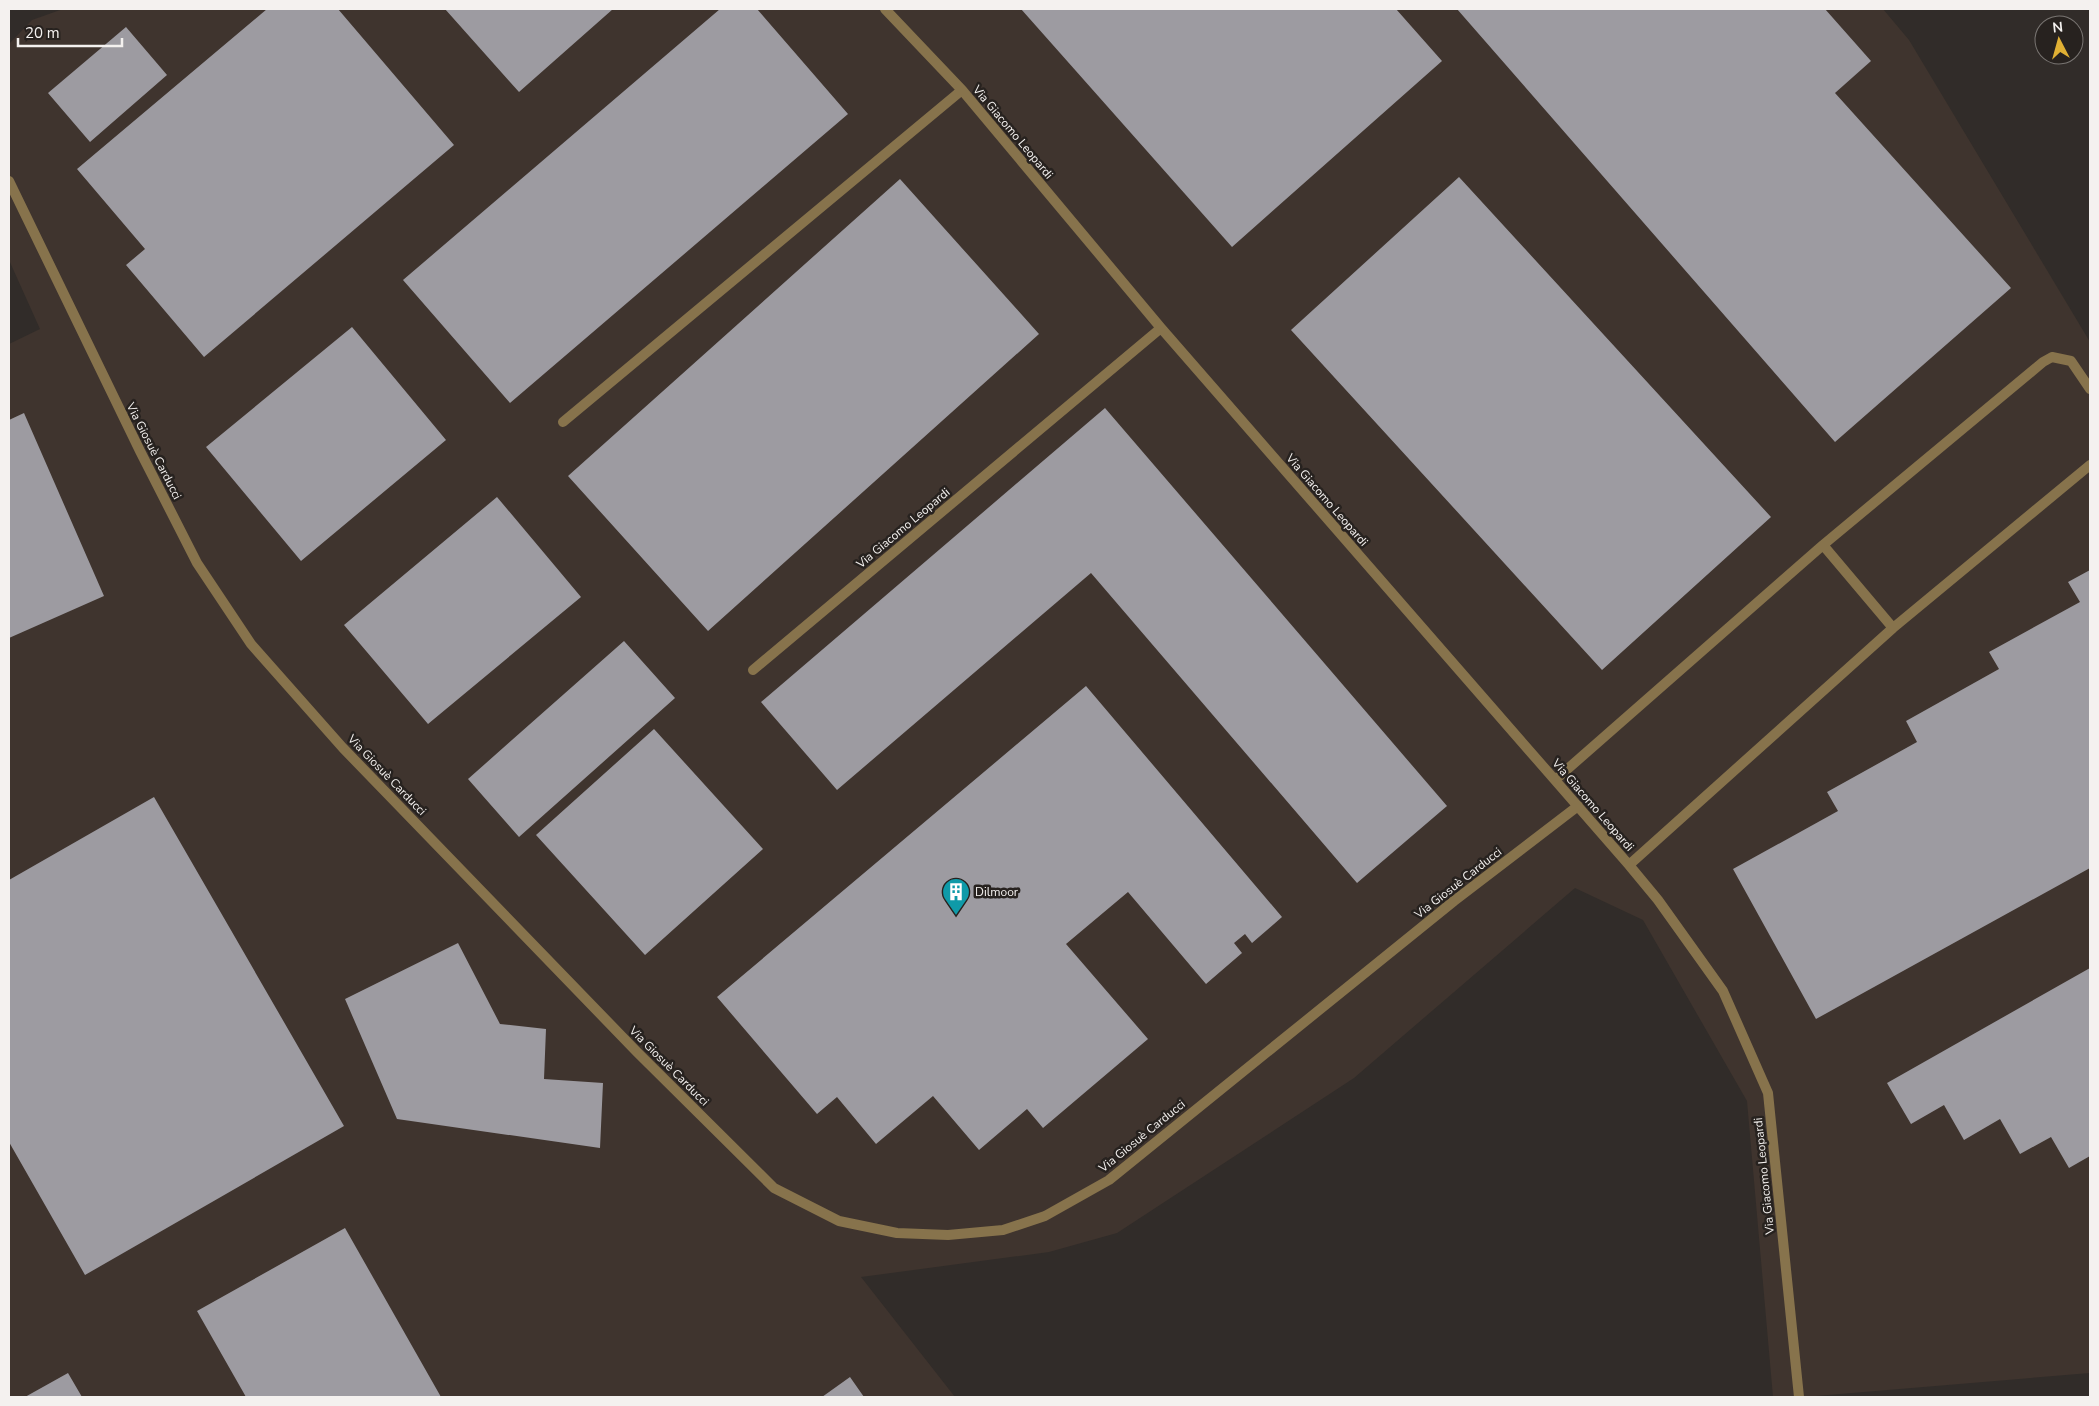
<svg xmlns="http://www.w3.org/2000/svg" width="2099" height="1406" font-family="'Nunito Sans',sans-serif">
  <rect width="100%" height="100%" fill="#312c29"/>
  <path fill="#3f342e" d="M 63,9 L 1883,9 L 1909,40 L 2090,342 L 2090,1373 L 1804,1397 L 1773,1397 L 1747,1101 L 1643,920 L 1575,888 L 1354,1078 L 1117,1233 L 1049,1252 L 861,1277 L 955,1397 L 9,1397 L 9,344 L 40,329 L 9,260 L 9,44 L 32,20 Z"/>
  <path fill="#9d9ba1" d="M 267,9 L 338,9 L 454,145 L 204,357 L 126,265 L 145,249 L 77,169 Z
    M 445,9 L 613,9 L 519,92 Z
    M 720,9 L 757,9 L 848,114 L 510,403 L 403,280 Z
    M 1021,9 L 1396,9 L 1442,61 L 1232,247 Z
    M 1457,9 L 1825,9 L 1871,61 L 1835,93 L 2011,288 L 1835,442 Z
    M 126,27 L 167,75 L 90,142 L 48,93 Z
    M 1459,177 L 1771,517 L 1602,670 L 1291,330 Z
    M 900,179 L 1039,334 L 708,631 L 568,476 Z
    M 352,327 L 446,440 L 301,561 L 206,447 Z
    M 1105,408 L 1447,806 L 1357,883 L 1091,573 L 837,790 L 761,702 Z
    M 24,413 L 104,596 L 9,638 L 9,420 Z
    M 497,497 L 581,597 L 428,724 L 344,625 Z
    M 2090,570 L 2090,868 L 1816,1019 L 1733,869 L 1838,811 L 1827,792 L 1917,742 L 1906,721 L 1999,669 L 1989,652 L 2080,602 L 2068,582 Z
    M 624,641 L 675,698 L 519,837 L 468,779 Z
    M 1086,686 L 1282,917 L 1252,943 L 1245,934 L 1234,943 L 1242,953 L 1206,984 L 1128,892 L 1066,944 L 1148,1039 L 1043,1128 L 1027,1109 L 979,1150 L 933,1096 L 876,1144 L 837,1097 L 817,1114 L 717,997 Z
    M 654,729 L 763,849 L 645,955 L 536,835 Z
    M 154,797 L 344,1126 L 85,1275 L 9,1142 L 9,880 Z
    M 458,943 L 500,1024 L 546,1029 L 544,1079 L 603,1083 L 600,1148 L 397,1119 L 345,999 Z
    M 2090,968 L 2090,1156 L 2069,1168 L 2051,1137 L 2020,1154 L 2000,1119 L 1964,1140 L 1944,1105 L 1911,1124 L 1887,1083 Z
    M 345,1228 L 441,1397 L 246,1397 L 197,1311 Z
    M 68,1373 L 82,1397 L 25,1397 Z
    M 850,1377 L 864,1397 L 822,1397 Z"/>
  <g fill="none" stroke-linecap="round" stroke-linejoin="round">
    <path stroke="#87734c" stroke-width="10" d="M 885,9 L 962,90 L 1161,328 L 1629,865 L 1658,900 L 1723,991 L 1768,1093 L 1799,1397
      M 9,181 L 140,451 L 197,563 L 251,644 L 343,748 L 637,1052 L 774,1188 L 839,1221 L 897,1233 L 948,1235 L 1003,1230 L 1045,1216 L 1109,1180 L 1454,901 L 1578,806
      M 563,422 L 962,90
      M 1823,545 L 1893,628
      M 753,670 L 1161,328
      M 1555,780 L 1823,545 L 2043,362 L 2052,357 L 2071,361 L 2090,389
      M 1629,865 L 1893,628 L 2090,465"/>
  </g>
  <defs>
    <symbol id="building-pin" viewBox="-11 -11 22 30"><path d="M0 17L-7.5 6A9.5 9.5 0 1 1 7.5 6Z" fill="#0f9aa8" stroke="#27221f"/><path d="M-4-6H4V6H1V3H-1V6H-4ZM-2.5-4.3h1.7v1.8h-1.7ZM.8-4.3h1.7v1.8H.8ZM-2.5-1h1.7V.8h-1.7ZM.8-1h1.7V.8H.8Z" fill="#fff"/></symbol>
  </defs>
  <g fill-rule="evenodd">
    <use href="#building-pin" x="940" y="876" width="32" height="43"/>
  </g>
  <g text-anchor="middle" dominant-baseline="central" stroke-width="5" stroke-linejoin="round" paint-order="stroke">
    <g font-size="12" fill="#f4f1ef" stroke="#27221f">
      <text transform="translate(1013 132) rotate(50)">Via Giacomo Leopardi</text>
      <text transform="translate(154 451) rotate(63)">Via Giosuè Carducci</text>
      <text transform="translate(1327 500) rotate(49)">Via Giacomo Leopardi</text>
      <text transform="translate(903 528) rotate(-40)">Via Giacomo Leopardi</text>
      <text transform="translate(387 775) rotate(46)">Via Giosuè Carducci</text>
      <text transform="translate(1593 805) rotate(49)">Via Giacomo Leopardi</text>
      <text transform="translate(1458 883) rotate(-38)">Via Giosuè Carducci</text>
      <text transform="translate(669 1066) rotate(45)">Via Giosuè Carducci</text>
      <text transform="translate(1142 1136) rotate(-39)">Via Giosuè Carducci</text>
      <text transform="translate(1764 1176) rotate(-96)">Via Giacomo Leopardi</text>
    </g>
    <g font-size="12" fill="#f4f1ef" stroke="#27221f" text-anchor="start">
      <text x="975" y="892">Dilmoor</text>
    </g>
  </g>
  <rect width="2099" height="1406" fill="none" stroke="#f4f1ef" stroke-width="20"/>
  <g transform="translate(2059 40) rotate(354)"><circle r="24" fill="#27221f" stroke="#797572"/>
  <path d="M0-4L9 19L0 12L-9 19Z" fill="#e0b034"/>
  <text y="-8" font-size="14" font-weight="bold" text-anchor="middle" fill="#f4f1ef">N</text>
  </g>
  <path d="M18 38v8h104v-8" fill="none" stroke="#f4f1ef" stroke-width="2.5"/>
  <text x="25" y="38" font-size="15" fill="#f4f1ef" stroke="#27221f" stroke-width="4" paint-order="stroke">20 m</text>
</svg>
